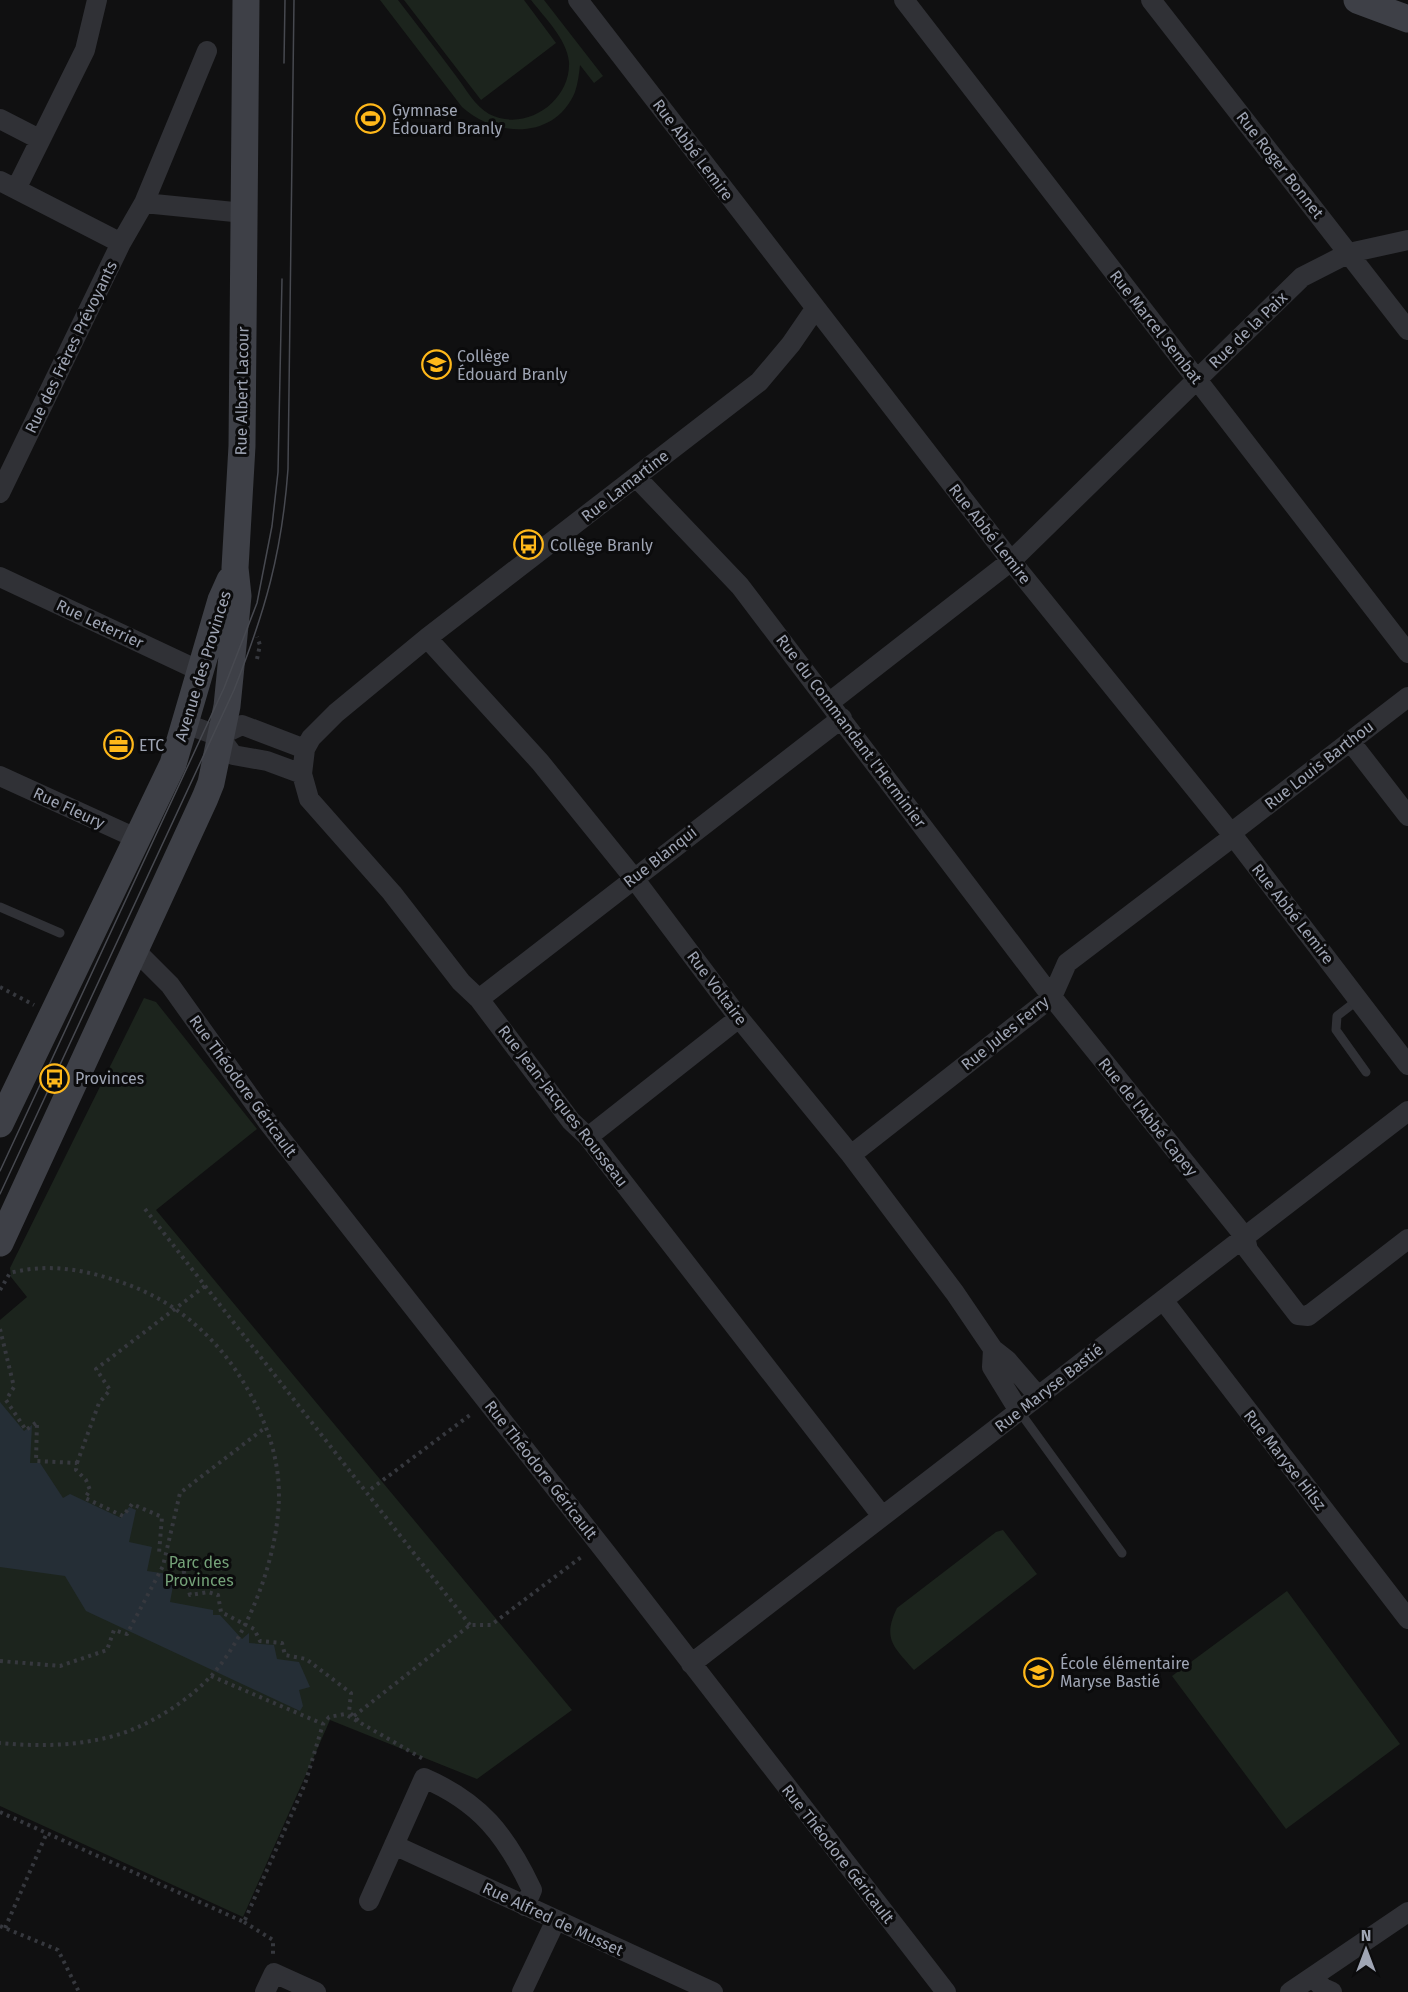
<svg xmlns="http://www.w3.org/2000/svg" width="1408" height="1992" font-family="'Fira Sans',sans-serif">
  <rect width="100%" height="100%" fill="#101011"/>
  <path fill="#1c241d" d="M 380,0 L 398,0 C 417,25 437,50 456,76 C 466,89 475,106 489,114 C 526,133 571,101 569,62 C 567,39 544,17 531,0 L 544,0 L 603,76 L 594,83 L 580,65 C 579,74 578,83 575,92 C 555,140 496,138 462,107 Z
    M 404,0 L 524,0 L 556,43 L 481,100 Z
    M 144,998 L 156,1002 L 257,1129 L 156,1210 L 572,1710 L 477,1779 L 330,1720 L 243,1917 L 0,1806 L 0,1320 L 27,1297 L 11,1277 L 10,1268 Z
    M 1003,1530 L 1037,1574 L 914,1670 C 894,1647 882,1639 897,1608 L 996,1532 Z
    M 1287,1591 L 1400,1744 L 1286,1829 L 1172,1676 Z"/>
  <path fill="#252e36" d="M 0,1402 L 24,1431 L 32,1425 L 30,1463 L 40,1463 L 63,1498 L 70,1494 L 121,1518 L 129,1507 L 136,1510 L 129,1542 L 152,1547 L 147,1571 L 175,1575 L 170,1602 L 213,1610 L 213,1615 L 220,1615 L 242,1639 L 249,1633 L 249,1643 L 274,1645 L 277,1659 L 299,1662 L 310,1687 L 299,1690 L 303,1706 L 300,1711 L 86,1611 L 65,1576 L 0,1567 Z"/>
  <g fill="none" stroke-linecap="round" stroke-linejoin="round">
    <path stroke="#36383e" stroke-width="4" stroke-dasharray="3 4.5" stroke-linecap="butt" d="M 257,659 L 260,645 L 257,637
      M 0,987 L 34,1005
      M 145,1209 L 470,1625
      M 0,1290 L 10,1273 C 51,1262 91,1271 129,1285 C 174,1302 211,1333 237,1372 C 258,1404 274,1439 278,1477 C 285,1538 253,1629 212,1675 C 190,1699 156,1721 126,1732 C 86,1746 42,1747 0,1743
      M 0,1329 L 14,1387 L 6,1400 L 26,1430 L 37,1422 L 36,1461 L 77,1463 L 76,1470 L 86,1480 L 90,1490 L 85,1498 L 123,1516 L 132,1504 L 162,1517 L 159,1553
      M 77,1463 L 99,1403 L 110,1390 L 96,1369 L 205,1286
      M 371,1489 L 470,1415
      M 174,1561 L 182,1565 L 190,1595 L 208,1592 L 218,1595 L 221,1612 L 254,1629 L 260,1641 L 282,1643 L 285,1655 L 306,1659 L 351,1693 L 349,1712 L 359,1721
      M 0,1661 L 60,1666 L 107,1650 L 114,1630 L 127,1634 L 163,1566 L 180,1493 L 266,1427
      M 211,1676 L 323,1724
      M 354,1716 L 470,1625 L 491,1625 L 584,1555
      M 0,1812 L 244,1922 L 305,1784 L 323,1724 L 329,1717 L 345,1714 L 425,1760
      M 244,1922 L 273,1940 L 273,1956
      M 0,1926 L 58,1950 L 79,1992
      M 5,1928 L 46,1835"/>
    <path stroke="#303136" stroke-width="9" d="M 0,907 L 60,933
      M 1359,999 L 1337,1016 L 1336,1030 L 1366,1072
      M 1019,1411 L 1122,1553"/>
    <path stroke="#303136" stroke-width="20" d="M 578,0 L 1011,561 L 1231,833 L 1408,1065
      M 904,0 L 1408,653
      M 1151,0 L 1408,330
      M 207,51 L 144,203 L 244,213
      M 0,119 L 39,139
      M 0,181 L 121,243
      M 16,189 L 85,50 L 97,0
      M 815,309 L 791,344 L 759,382 L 427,638 L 336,713 L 311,738 L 305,749 L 302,774 L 309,799 L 392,893 L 461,982 L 479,999 L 571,1121 L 588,1137 L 882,1516
      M 636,477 L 740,586 L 1052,997 L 1245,1237 L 1248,1250 L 1298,1315 L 1308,1316 L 1408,1239
      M 0,493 L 121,243 L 144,203
      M 0,577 L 200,671
      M 427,638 L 540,762 L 633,877 L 739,1018 L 851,1155 L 955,1293 L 993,1349 L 1007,1360 L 1038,1396
      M 830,702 L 1011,561 L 1302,277 L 1349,253 L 1408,240
      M 186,724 L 219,736 L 233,755 L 267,761 L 302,774
      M 219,736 L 242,725 L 305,749
      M 1350,741 L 1408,816
      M 0,776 L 138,839
      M 135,950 L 170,985 L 267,1121 L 607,1554 L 946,1992
      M 479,999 L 842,718
      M 588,1137 L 739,1018
      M 851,1155 L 1052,997 L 1067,963 L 1226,842 L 1231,833 L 1408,697
      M 1163,1300 L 1408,1619
      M 993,1349 L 992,1367 L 1019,1411
      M 691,1664 L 1408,1111
      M 394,1845 L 713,1992
      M 369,1901 L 424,1778 C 480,1802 506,1835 532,1890 L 525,1906
      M 1313,1977 L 1323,1988 L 1332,1992
      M 265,1992 L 274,1973 L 316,1992
      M 522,1992 L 556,1920
      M 1290,1992 L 1408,1912"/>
    <path stroke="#3e4047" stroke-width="27" d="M 1357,0 L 1408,19
      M 0,1124 L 173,764 L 221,600 L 230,580
      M 0,1243 L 205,798 L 211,783 L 227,706 L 238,596 L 235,568 L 242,446 L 246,0"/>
    <path stroke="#474950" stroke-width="1.5" d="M 284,63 L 285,0
      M 0,1171 L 224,688 L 257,603 L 272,526 L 278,472 L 282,279
      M 0,1194 L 234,690 C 265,612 282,553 288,469 L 294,0"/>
  </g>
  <defs>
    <symbol id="stadium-ring" viewBox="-11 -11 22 22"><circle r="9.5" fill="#0b0b0c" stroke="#ffb81a" stroke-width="1.5"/><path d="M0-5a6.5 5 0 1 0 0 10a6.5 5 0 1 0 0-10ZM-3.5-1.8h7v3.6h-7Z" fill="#ffb81a"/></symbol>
    <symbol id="school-ring" viewBox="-11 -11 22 22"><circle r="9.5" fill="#0b0b0c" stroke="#ffb81a" stroke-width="1.5"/><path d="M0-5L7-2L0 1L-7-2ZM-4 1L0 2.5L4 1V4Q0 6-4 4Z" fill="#ffb81a"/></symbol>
    <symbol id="bus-ring" viewBox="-11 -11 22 22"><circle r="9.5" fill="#0b0b0c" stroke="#ffb81a" stroke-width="1.5"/><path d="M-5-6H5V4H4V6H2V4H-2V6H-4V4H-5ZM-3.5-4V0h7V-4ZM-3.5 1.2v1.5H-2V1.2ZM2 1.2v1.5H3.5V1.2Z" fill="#ffb81a"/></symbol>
    <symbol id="office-ring" viewBox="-11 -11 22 22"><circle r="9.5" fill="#0b0b0c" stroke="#ffb81a" stroke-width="1.5"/><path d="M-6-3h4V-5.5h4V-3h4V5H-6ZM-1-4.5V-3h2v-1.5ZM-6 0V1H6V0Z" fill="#ffb81a"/></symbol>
  </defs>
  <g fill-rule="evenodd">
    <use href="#stadium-ring" x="354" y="102" width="33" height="33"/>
    <use href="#school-ring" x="420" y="348" width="33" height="33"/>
    <use href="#bus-ring" x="512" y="528" width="33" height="33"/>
    <use href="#office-ring" x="102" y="728" width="33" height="33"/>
    <use href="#bus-ring" x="38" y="1062" width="33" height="33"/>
    <use href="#school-ring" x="1022" y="1656" width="33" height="33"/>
  </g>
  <g text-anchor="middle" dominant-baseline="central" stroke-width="6" stroke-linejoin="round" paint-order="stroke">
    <g font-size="16" fill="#9fa5b4" stroke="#0b0b0c" text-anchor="start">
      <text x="392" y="110">Gymnase<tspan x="392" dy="18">Édouard Branly</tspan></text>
      <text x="457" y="356">Collège<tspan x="457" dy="18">Édouard Branly</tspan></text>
      <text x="550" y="545">Collège Branly</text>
      <text x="139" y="745">ETC</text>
      <text x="75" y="1078">Provinces</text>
      <text x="1060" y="1663">École élémentaire<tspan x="1060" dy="18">Maryse Bastié</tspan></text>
    </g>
    <g font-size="16" fill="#9fa5b4" stroke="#0b0b0c">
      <text transform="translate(693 150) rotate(53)">Rue Abbé Lemire</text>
      <text transform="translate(1280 165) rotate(52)">Rue Roger Bonnet</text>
      <text transform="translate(1156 327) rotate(52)">Rue Marcel Sembat</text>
      <text transform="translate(1248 330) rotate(-44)">Rue de la Paix</text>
      <text transform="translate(71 347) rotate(-64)">Rue des Frères Prévoyants</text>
      <text transform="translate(242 391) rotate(-89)">Rue Albert Lacour</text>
      <text transform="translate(625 486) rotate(-38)">Rue Lamartine</text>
      <text transform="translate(990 534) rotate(52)">Rue Abbé Lemire</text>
      <text transform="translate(100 624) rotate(25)">Rue Leterrier</text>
      <text transform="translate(203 666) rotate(-73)">Avenue des Provinces</text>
      <text transform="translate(851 731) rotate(53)">Rue du Commandant l'Herminier</text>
      <text transform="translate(1319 765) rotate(-38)">Rue Louis Barthou</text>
      <text transform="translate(69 808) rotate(25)">Rue Fleury</text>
      <text transform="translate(660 857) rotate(-38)">Rue Blanqui</text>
      <text transform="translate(1293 914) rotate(52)">Rue Abbé Lemire</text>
      <text transform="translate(717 988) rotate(53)">Rue Voltaire</text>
      <text transform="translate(1005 1033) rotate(-39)">Rue Jules Ferry</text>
      <text transform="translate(243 1086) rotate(54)">Rue Théodore Géricault</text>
      <text transform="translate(563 1106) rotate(52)">Rue Jean-Jacques Rousseau</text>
      <text transform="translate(1148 1117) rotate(51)">Rue de l'Abbé Capey</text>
      <text transform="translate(1049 1388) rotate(-38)">Rue Maryse Bastié</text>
      <text transform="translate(1285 1460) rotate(52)">Rue Maryse Hilsz</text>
      <text transform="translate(541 1470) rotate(52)">Rue Théodore Géricault</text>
      <text transform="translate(838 1854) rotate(52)">Rue Théodore Géricault</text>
      <text transform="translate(553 1919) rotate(25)">Rue Alfred de Musset</text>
    </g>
    <g font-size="16" fill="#74a178" stroke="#0b0b0c">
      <text x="199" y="1562">Parc des<tspan x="199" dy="18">Provinces</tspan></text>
    </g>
  </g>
  <g transform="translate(1366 1950)" stroke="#0b0b0c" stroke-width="4.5" paint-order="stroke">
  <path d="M0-4.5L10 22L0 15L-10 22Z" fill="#9fa5b4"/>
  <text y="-9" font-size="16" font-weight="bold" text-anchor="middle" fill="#9fa5b4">N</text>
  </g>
</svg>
